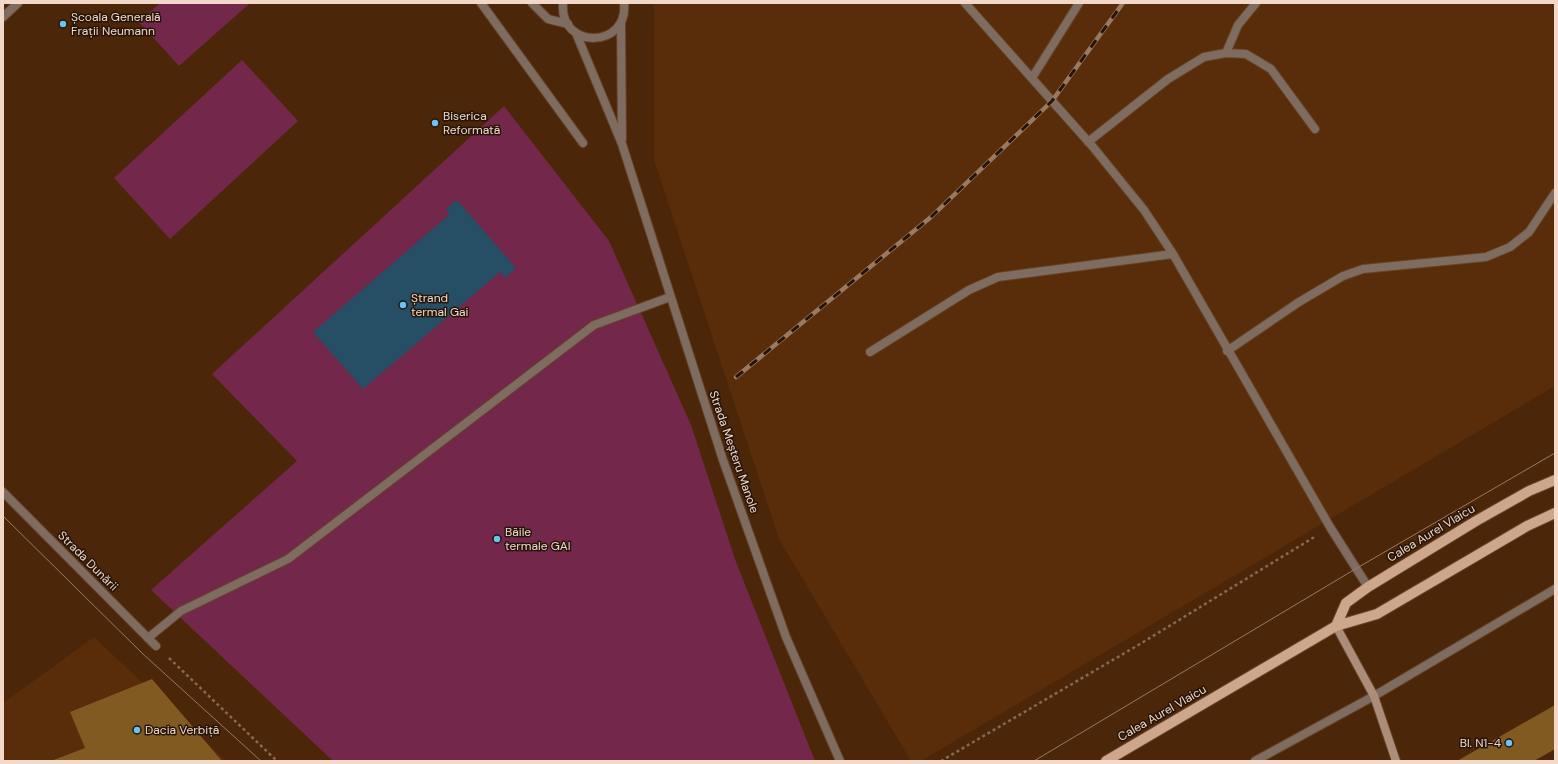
<svg xmlns="http://www.w3.org/2000/svg" width="1558" height="764" font-family="'DM Sans',sans-serif">
  <rect width="100%" height="100%" fill="#4b2608"/>
  <path fill="#592d09" d="M 654,3 L 1555,3 L 1555,386 L 921,761 L 911,761 L 779,539 L 654,160 Z
    M 94,637 L 226,761 L 3,761 L 3,703 Z"/>
  <path fill="#73284b" d="M 160,3 L 249,3 L 249,4 L 179,66 L 139,22 Z
    M 242,60 L 298,121 L 170,239 L 114,178 Z
    M 504,106 L 609,241 L 691,425 L 736,562 L 815,761 L 333,761 L 151,590 L 297,461 L 212,374 Z"/>
  <path fill="#264f65" d="M 457,200 L 516,268 L 505,278 L 500,272 L 363,389 L 313,332 L 450,214 L 446,209 Z"/>
  <path fill="#805a21" d="M 152,679 L 222,761 L 51,761 L 85,748 L 70,712 Z
    M 1555,705 L 1555,749 L 1534,761 L 1457,761 Z"/>
  <g fill="none" stroke-linecap="round" stroke-linejoin="round">
    <defs>
      <path id="lane" d="M 481,3 L 583,143
        M 965,3 L 1093,147 L 1144,210 L 1173,254 L 1330,527 L 1368,587
        M 1226,53 L 1238,25 L 1256,3
        M 1032,78 L 1079,3
        M 1088,142 L 1168,79 L 1204,57 L 1226,53 L 1246,54 L 1271,69 L 1315,129
        M 1227,351 L 1299,302 L 1343,276 L 1363,269 L 1486,257 L 1510,247 L 1529,232 L 1555,193
        M 870,352 L 969,290 L 998,277 L 1173,254
        M 148,638 L 181,611 L 288,559 L 594,325 L 670,297
        M 1255,761 L 1374,696 L 1555,589"/>
      <path id="street" d="M 532,3 L 548,19 L 568,24
        M 563,3 C 559,50 629,49 624,3
        M 3,17 L 18,3
        M 621,23 L 622,139
        M 576,33 L 622,144 L 723,460 L 786,637 L 840,761
        M 3,492 L 156,646"/>
      <path id="secondary" d="M 1336,626 L 1374,696 L 1396,761"/>
      <path id="primary" d="M 1336,626 L 1346,603 L 1368,587 L 1476,521 L 1529,491 L 1555,480
        M 1106,761 L 1336,626 L 1377,614 L 1527,526 L 1555,513"/>
    </defs>
    <use href="#lane" stroke="#664227" stroke-width="10"/>
    <use href="#street" stroke="#664227" stroke-width="10"/>
    <use href="#secondary" stroke="#664227" stroke-width="10"/>
    <use href="#primary" stroke="#664227" stroke-width="12"/>
    <path stroke="#8a6951" stroke-width="2.5" stroke-dasharray="3 3" stroke-linecap="butt" d="M 169,658 L 277,761
      M 941,761 L 1140,644 L 1316,536"/>
    <use href="#lane" stroke="#7f6c60" stroke-width="8"/>
    <use href="#street" stroke="#7f6c60" stroke-width="8"/>
    <use href="#secondary" stroke="#ac8d79" stroke-width="8"/>
    <use href="#primary" stroke="#cea68c" stroke-width="10"/>
    <path stroke="#987962" stroke-width="1" d="M 3,516 L 143,654 L 261,761
      M 1034,761 L 1357,568 L 1555,453"/>
    <defs>
      <path id="rail" d="M 736,377 L 931,217 L 1052,101 L 1123,3"/>
    </defs>
    <use href="#rail" stroke="#987962" stroke-width="4.5"/>
    <use href="#rail" stroke="#251409" stroke-width="3" stroke-dasharray="9" stroke-linecap="butt"/>
  </g>
  <g fill="#6bc3f2" stroke="#251409" stroke-width="1.5">
    <circle cx="63" cy="24" r="4"/>
    <circle cx="435" cy="123" r="4"/>
    <circle cx="403" cy="305" r="4"/>
    <circle cx="497" cy="539" r="4"/>
    <circle cx="137" cy="730" r="4"/>
    <circle cx="1509" cy="743" r="4"/>
  </g>
  <g text-anchor="middle" dominant-baseline="central" stroke-width="3" stroke-linejoin="round" paint-order="stroke">
    <g font-size="12" fill="#f1d8c9" stroke="#251409" text-anchor="start">
      <text x="71" y="17">Școala Generală<tspan x="71" dy="14">Frații Neumann</tspan></text>
      <text x="443" y="116">Biserica<tspan x="443" dy="14">Reformată</tspan></text>
      <text x="411" y="298">Ștrand<tspan x="411" dy="14">termal Gai</tspan></text>
      <text x="505" y="532">Băile<tspan x="505" dy="14">termale GAI</tspan></text>
      <text x="145" y="730">Dacia Verbiță</text>
      <text x="1501" y="743" text-anchor="end">Bl. N1-4</text>
    </g>
    <g font-size="12" fill="#f1d8c9" stroke="#251409">
      <text transform="translate(734 452) rotate(71)">Strada Meșteru Manole</text>
      <text transform="translate(1431 533) rotate(-31)">Calea Aurel Vlaicu</text>
      <text transform="translate(88 561) rotate(45)">Strada Dunării</text>
      <text transform="translate(1162 713) rotate(-30)">Calea Aurel Vlaicu</text>
    </g>
  </g>
  <rect width="1558" height="764" fill="none" stroke="#f1d8c9" stroke-width="8"/>
</svg>
